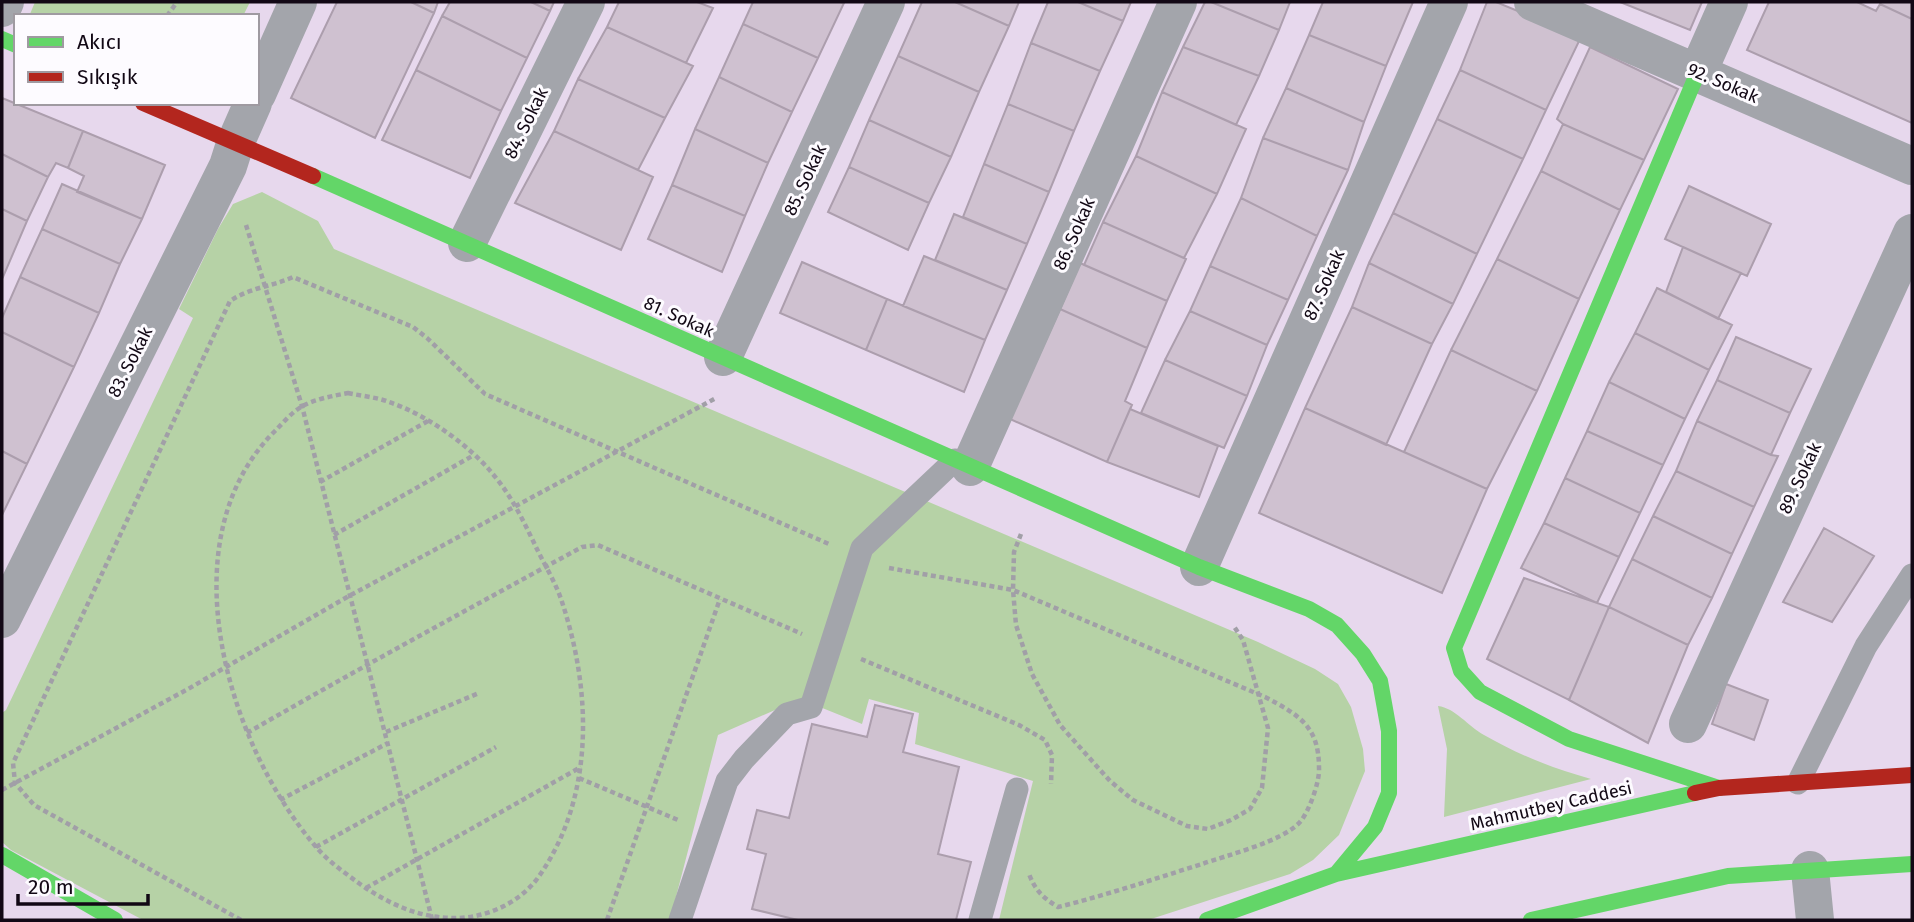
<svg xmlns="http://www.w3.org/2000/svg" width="1914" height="922" font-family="'Fira Sans',sans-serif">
  <rect width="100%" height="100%" fill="#e7d8ed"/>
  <path fill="#b6d2a6" d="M 35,2 L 250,2 L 243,16 L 34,16 L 30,14 Z
    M 262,192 L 318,221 L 334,249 L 1258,642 L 1315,669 L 1338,684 L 1351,707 L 1363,749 L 1365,771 L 1339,835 L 1313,860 L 1290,874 L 1148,920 L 999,920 L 1033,781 L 915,744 L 919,713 L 869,699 L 862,724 L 800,699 L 718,735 L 670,920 L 143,920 L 11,850 L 2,842 L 2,713 L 6,710 L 193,318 L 179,309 L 218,229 L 233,204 Z
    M 1438,706 C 1455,708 1468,726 1484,735 C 1519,755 1552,768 1591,779 L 1444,817 L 1447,749 Z"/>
  <path fill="#cfc1d0" stroke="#ac9ead" stroke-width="2" d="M 337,2 L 411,2 L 434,13 L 375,138 L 291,98 Z
    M 411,2 L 438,2 L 434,13 Z
    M 450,2 L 531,2 L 550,11 L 527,58 L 442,16 Z
    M 531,2 L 554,2 L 550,11 Z
    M 619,2 L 697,2 L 713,8 L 686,63 L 607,27 Z
    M 753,2 L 840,2 L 844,3 L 818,58 L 743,24 Z
    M 922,2 L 955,2 L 1009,26 L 979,92 L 898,56 Z
    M 955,2 L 1019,2 L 1009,26 Z
    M 1048,2 L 1078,2 L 1123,21 L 1100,71 L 1031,43 Z
    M 1078,2 L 1131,2 L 1123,21 Z
    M 1205,2 L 1211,2 L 1279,30 L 1259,76 L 1183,47 Z
    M 1211,2 L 1290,2 L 1279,30 Z
    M 1323,2 L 1413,2 L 1386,66 L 1309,35 Z
    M 1487,2 L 1496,2 L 1581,37 L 1546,110 L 1460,70 Z
    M 1620,2 L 1702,2 L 1690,30 Z
    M 1769,2 L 1857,2 L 1876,11 L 1880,4 L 1912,19 L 1912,123 L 1747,50 Z
    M 1881,2 L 1912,2 L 1912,19 L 1880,4 Z
    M 442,16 L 527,58 L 501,111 L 416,70 Z
    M 743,24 L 818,58 L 792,112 L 719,77 Z
    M 607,27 L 693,66 L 665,118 L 578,79 Z
    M 1309,35 L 1386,66 L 1364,122 L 1286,88 Z
    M 1031,43 L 1100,71 L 1074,131 L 1008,104 Z
    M 1183,47 L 1259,76 L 1236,125 L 1162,92 Z
    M 1590,47 L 1678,89 L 1644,160 L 1563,124 L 1557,119 Z
    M 898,56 L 979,92 L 951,157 L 869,120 Z
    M 416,70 L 501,111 L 470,178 L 382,140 Z
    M 1460,70 L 1546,110 L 1523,159 L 1437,119 Z
    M 719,77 L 792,112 L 768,163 L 695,129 Z
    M 578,79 L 665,118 L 638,170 L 554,131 Z
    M 1286,88 L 1364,122 L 1348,170 L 1263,138 Z
    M 1162,92 L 1246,129 L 1217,194 L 1136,156 Z
    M 2,98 L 83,131 L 68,168 L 56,163 L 48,177 L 2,154 Z
    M 1008,104 L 1074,131 L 1049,192 L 984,164 Z
    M 1437,119 L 1523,159 L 1477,254 L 1393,213 Z
    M 869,120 L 951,157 L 929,203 L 849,167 Z
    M 1563,124 L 1644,160 L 1620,210 L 1541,171 Z
    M 695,129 L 768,163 L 745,216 L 672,185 Z
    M 83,131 L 165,165 L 142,219 L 77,192 L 84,176 L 68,168 Z
    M 554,131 L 653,177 L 621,250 L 515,203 Z
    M 1263,138 L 1348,170 L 1317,236 L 1241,198 Z
    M 2,154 L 48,177 L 27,221 L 2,209 Z
    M 1136,156 L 1217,194 L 1184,258 L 1103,222 Z
    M 984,164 L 1049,192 L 1027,244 L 963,217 Z
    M 849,167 L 929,203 L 908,250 L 828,212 Z
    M 1541,171 L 1620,210 L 1579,299 L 1497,259 Z
    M 62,184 L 142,219 L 120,264 L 42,229 Z
    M 672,185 L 745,216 L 722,272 L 648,239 Z
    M 1689,186 L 1771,224 L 1747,276 L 1665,239 Z
    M 1241,198 L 1317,236 L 1288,300 L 1210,266 Z
    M 2,209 L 27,221 L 3,277 L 2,276 Z
    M 1393,213 L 1477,254 L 1453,304 L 1369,263 Z
    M 954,214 L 1027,244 L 1007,290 L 935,260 Z
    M 1103,222 L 1186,259 L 1167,301 L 1084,265 Z
    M 42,229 L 120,264 L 99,313 L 20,277 Z
    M 1683,247 L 1741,273 L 1718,319 L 1666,292 Z
    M 924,256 L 1007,290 L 985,340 L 903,306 Z
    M 1497,259 L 1579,299 L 1537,391 L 1451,350 Z
    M 802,262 L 887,299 L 866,350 L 780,313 Z
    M 1080,263 L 1167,301 L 1147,348 L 1060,309 Z
    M 1369,263 L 1453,304 L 1432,344 L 1352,307 Z
    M 1210,266 L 1288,300 L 1267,345 L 1190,311 Z
    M 20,277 L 99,313 L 74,367 L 2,332 L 2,318 Z
    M 1657,288 L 1732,325 L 1709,370 L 1635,333 Z
    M 887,299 L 985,340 L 964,392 L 866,350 Z
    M 1352,307 L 1432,344 L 1386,445 L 1305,408 Z
    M 1060,309 L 1147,348 L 1125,401 L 1132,405 L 1107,462 L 1010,419 Z
    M 1190,311 L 1267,345 L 1247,396 L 1165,360 Z
    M 2,332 L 74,367 L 27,464 L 2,451 Z
    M 1635,333 L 1709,370 L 1685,419 L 1609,382 Z
    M 1736,337 L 1811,369 L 1790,413 L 1717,380 Z
    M 1451,350 L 1537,391 L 1487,489 L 1404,452 Z
    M 1165,360 L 1247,396 L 1224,448 L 1141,413 Z
    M 1717,380 L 1790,413 L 1771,455 L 1697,421 Z
    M 1609,382 L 1685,419 L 1663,465 L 1587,431 Z
    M 1305,408 L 1487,489 L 1442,593 L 1259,513 Z
    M 1130,409 L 1218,446 L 1199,497 L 1107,462 Z
    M 1697,421 L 1771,455 L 1778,456 L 1754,507 L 1676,471 Z
    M 1587,431 L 1663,465 L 1640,513 L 1565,478 Z
    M 2,451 L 27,464 L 2,515 Z
    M 1676,471 L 1754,507 L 1732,554 L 1653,516 Z
    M 1565,478 L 1640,513 L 1619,557 L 1544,523 Z
    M 1653,516 L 1732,554 L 1712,598 L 1632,559 Z
    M 1544,523 L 1619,557 L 1597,603 L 1521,568 Z
    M 1824,528 L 1874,556 L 1832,622 L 1783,602 Z
    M 1632,559 L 1712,598 L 1688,645 L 1609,607 Z
    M 1524,578 L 1609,607 L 1569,700 L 1487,659 Z
    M 1609,607 L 1688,645 L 1648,743 L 1569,700 Z
    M 1726,684 L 1768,700 L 1754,740 L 1712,724 Z
    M 875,705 L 913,714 L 903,752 L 959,767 L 938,854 L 971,862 L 956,920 L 798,920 L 752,909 L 766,854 L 747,849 L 757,810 L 789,818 L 812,724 L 867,737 Z"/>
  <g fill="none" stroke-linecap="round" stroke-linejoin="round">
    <path stroke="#a19fa7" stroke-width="4.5" stroke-dasharray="5 3.5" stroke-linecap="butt" d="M 167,16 L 177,2
      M 246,225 L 302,406 L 432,919
      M 348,393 C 361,396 376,397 389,402 C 425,414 468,444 492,473 C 511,495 523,520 535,545 C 544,564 556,583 562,602 C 592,692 595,799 537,879 C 517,905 483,919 451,918 C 417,917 387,903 360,884 C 345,873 329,862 317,848 C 228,746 165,540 275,431 C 283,423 291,413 301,407 C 314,399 333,396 348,393 Z
      M 320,482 L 428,421
      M 1021,534 L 1014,552 L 1013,590 L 1016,625 L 1032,674 L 1060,725 L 1110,781 L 1133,800 L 1187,826 L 1208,829 L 1231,820 L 1250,809 L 1262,788 L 1268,728 L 1243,640 L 1233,625
      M 334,535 L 474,455
      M 889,568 L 1013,590 L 1265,697 C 1299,715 1319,726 1319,768 C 1320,781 1309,812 1300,822 C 1282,842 1227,855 1202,864 C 1154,879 1107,895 1058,907 C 1043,898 1035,890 1029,874
      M 861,659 L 1019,725 L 1045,740 L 1052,755 L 1051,784
      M 386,732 L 479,693
      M 247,733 C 358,669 470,608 582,547 L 598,545 L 802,634
      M 579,778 L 678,820
      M 2,790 L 188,689 L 349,596 L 716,398
      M 280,800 L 388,743
      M 316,847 L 496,747
      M 366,888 L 581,767
      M 241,920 L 34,805 L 15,783 L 13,763 L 230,301 C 251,287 271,287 293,277 L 413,327 L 427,338 L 485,394 L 829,544
      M 607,920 L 720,599"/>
    <path stroke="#a3a5ab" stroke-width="23" d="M 1798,783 L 1866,646 L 1912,575
      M 680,920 L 727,781 L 744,759 L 787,714 L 811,707 L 862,548 L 955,460
      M 980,920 L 1017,789"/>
    <path stroke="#a3a5ab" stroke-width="38" d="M 1533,2 L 1912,166
      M 2,8 L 5,2
      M 1698,72 L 1729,2
      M 257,94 L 298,2
      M 467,243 L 586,2
      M 723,357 L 886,2
      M 970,467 L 1178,2
      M 1199,567 L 1449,2
      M 2,619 L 228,166 L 235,144 L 253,103
      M 1688,724 L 1912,233
      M 1810,870 L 1815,920"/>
    <path stroke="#63d668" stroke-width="16" d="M 2,39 L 16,45
      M 1698,72 L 1454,648 L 1461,671 L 1480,692 L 1569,739 L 1719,788
      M 313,176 L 1199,567
      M 1199,567 L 1309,609 L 1337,625 L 1363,654 L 1380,681 L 1389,731 L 1389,793 L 1375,827 L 1336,874
      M 2,855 L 115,920
      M 1207,920 L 1336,874 L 1695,793
      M 1531,920 L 1728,876 L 1912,864"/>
    <path stroke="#b3261e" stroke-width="16" d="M 143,103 L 313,176
      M 1695,793 L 1719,788 L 1912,775"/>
  </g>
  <g text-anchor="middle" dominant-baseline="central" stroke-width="6" stroke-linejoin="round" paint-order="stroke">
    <g font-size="18" fill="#120815" stroke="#fdfbff">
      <text transform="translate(1723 83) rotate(23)">92. Sokak</text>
      <text transform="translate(526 123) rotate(-64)">84. Sokak</text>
      <text transform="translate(805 180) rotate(-65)">85. Sokak</text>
      <text transform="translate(1074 234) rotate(-66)">86. Sokak</text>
      <text transform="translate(1324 285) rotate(-66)">87. Sokak</text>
      <text transform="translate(679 317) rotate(24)">81. Sokak</text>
      <text transform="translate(130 362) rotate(-63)">83. Sokak</text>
      <text transform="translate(1800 478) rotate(-65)">89. Sokak</text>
      <text transform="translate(1551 806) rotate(-13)">Mahmutbey Caddesi</text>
    </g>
  </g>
  <rect width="1914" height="922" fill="none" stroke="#120815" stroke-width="7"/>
  <rect x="14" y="14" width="245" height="91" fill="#fdfbff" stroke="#9f9aa1" stroke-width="2"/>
  <rect x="28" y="37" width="35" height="10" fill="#63d668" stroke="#9f9aa1" stroke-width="2"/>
  <text x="77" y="49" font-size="21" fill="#120815">Akıcı</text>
  <rect x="28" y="72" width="35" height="10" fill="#b3261e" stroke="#9f9aa1" stroke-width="2"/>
  <text x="77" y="84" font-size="21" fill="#120815">Sıkışık</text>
  <path d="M18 894v10h130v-10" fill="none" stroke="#120815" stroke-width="3.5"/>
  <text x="28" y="894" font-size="21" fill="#120815" stroke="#fdfbff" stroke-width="5" paint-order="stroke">20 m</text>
</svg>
